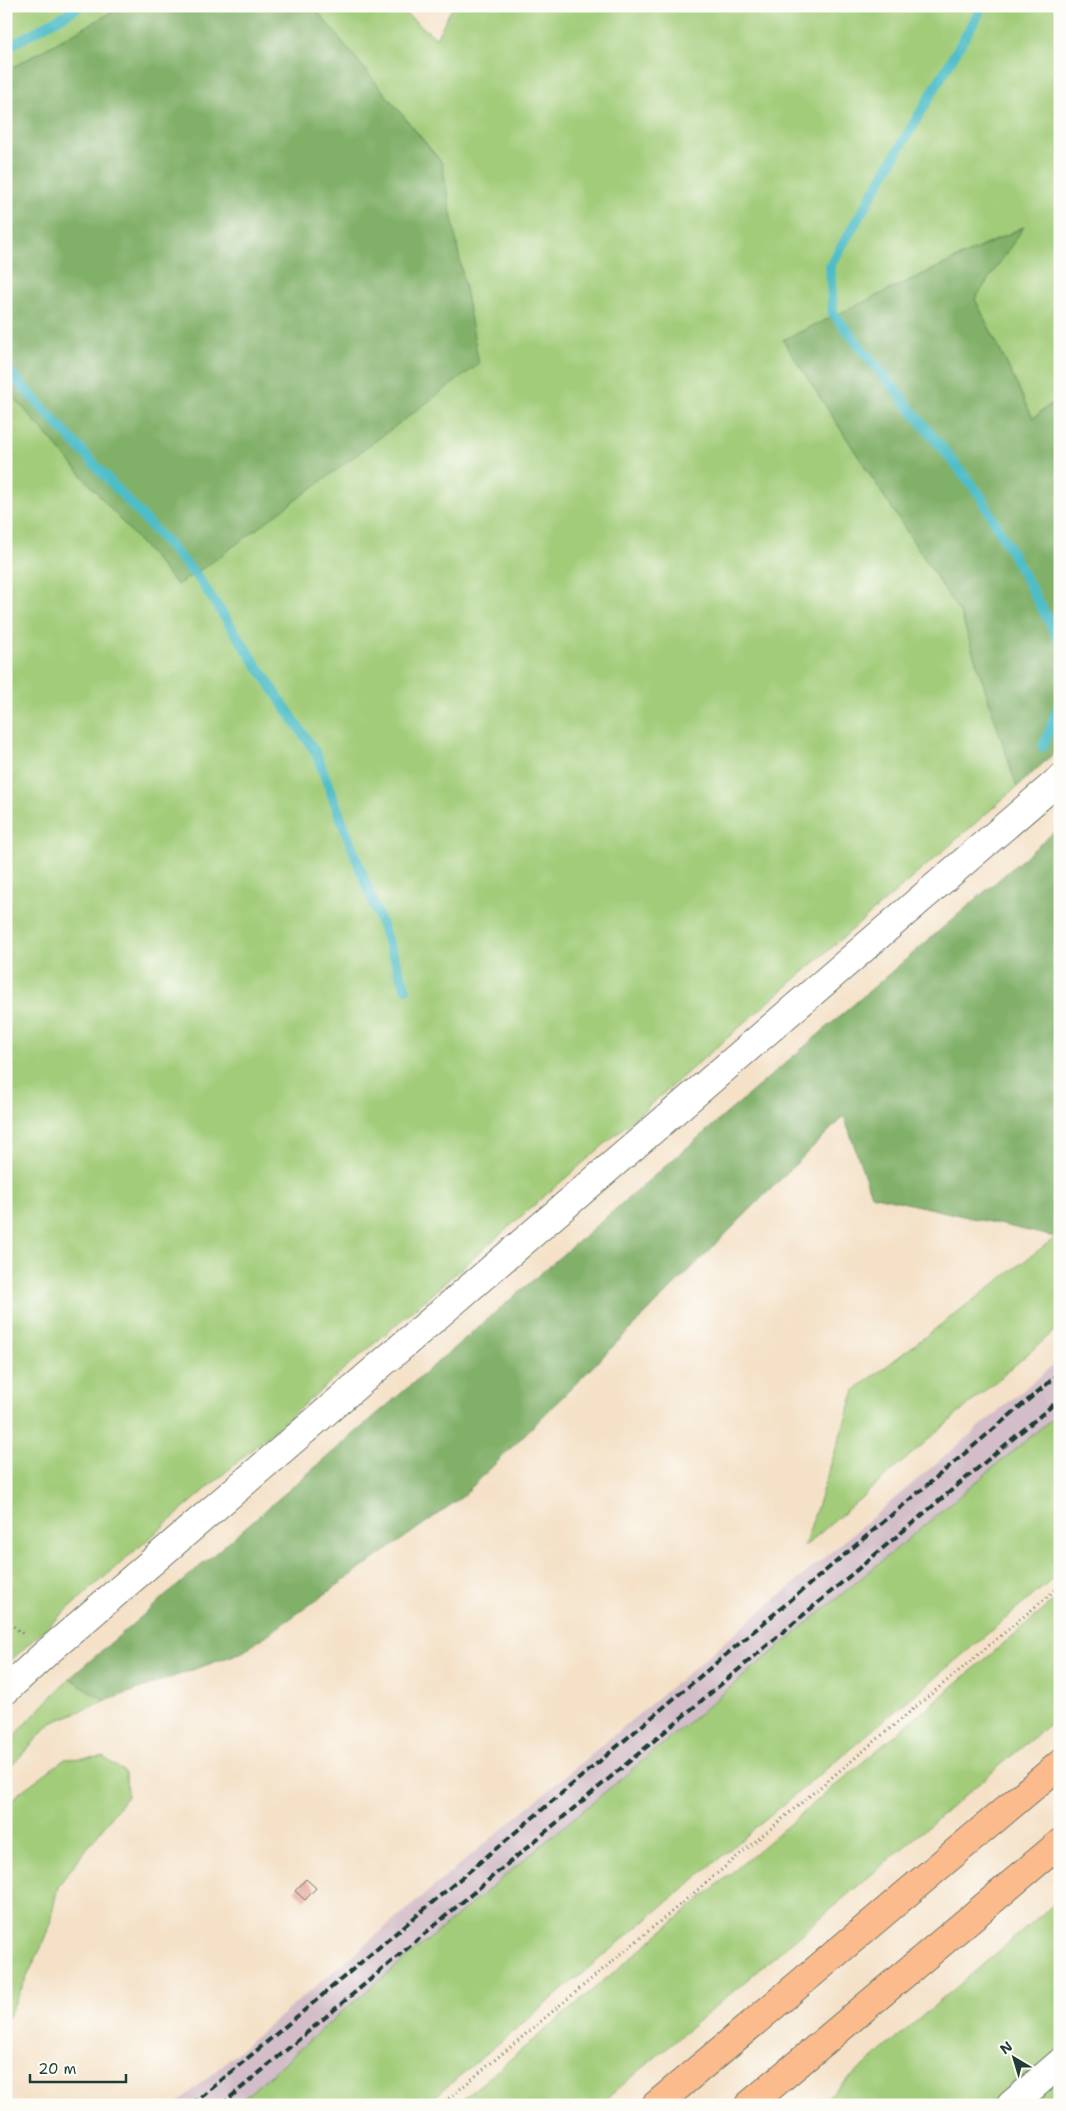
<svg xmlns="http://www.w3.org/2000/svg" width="1066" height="2111" font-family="'Shantell Sans',sans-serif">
  <rect width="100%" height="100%" fill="#fdfcf7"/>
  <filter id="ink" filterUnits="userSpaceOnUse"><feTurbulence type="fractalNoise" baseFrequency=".02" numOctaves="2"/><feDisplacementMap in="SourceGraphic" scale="10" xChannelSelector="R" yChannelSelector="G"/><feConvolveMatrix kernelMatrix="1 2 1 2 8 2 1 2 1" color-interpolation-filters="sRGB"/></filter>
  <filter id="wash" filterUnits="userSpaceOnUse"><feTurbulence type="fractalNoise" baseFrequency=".0096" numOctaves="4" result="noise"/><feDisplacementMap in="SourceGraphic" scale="20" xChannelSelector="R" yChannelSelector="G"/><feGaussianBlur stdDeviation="1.12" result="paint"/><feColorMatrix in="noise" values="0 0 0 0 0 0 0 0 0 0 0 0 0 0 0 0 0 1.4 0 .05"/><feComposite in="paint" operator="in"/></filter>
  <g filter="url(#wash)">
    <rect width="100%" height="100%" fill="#f4e1c7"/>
    <path fill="#d2bdc8" d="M 1060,1359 L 1060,1412 L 337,2016 L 236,2105 L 175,2105 Z"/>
    <path fill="#a2cc79" stroke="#608456" d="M 6,6 L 123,6 L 6,71 Z
      M 313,6 L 397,6 L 436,38 L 453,6 L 1060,6 L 1060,397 L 1033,418 L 975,299 L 1023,227 L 783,340 L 961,615 L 1017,787 L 47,1627 L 6,1665 L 6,388 L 177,585 L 442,163 Z
      M 1060,1234 L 1060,1326 L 804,1547 L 855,1390 Z
      M 1060,1412 L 1060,1573 L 425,2105 L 236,2105 L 337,2016 Z
      M 1060,1596 L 1060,1715 L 599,2105 L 456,2105 Z
      M 70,1678 L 105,1701 L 51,1723 L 6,1772 L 6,1744 Z
      M 103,1757 L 126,1773 L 127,1796 L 58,1886 L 48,1933 L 6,2021 L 6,1808 L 20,1792 L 65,1759 Z
      M 1060,1899 L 1060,2049 L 994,2105 L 818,2105 Z
      M 1060,2075 L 1060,2105 L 1025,2105 Z"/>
    <path fill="#81b069" stroke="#50764e" d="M 123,6 L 313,6 L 442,163 L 479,364 L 211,563 L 177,585 L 6,388 L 6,71 Z
      M 1024,227 L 975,299 L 1033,418 L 1060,397 L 1060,748 L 1017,787 L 961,615 L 783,340 Z
      M 1060,827 L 1060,1234 L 1055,1237 L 871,1195 L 844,1116 L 462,1497 L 243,1652 L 105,1701 L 70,1678 Z"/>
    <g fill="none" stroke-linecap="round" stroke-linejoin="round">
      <path stroke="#4fbdc8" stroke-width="10" d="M 979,13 L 830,266 L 833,313 L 980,495 L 1060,641
        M 6,48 L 81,6
        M 6,368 L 197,576 L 316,753 L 406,989
        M 1043,747 L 1060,702"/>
    </g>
    <g id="blocks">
      <path fill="#e2a094" d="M 306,1879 L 316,1888 L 305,1900 L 295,1891 Z"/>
    </g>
  </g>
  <g filter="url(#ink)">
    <use href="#blocks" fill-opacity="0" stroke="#6a7667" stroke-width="1"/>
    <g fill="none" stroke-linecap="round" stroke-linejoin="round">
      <defs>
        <path id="minor" d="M 6,1690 L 45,1654 L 1060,779
          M 1011,2105 L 1060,2063"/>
        <path id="highway" d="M 656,2105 L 1060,1764
          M 749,2105 L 1060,1843"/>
      </defs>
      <use href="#minor" stroke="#6a7667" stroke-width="30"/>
      <use href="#highway" stroke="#6a7667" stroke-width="30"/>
      <path stroke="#6a7667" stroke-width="3" stroke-dasharray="1 4" stroke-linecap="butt" d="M 6,1620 L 23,1634
        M 441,2105 L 1060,1586"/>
      <use href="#minor" stroke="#fff" stroke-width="28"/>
      <use href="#highway" stroke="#fbbb8d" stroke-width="28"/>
      <path stroke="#1f3d34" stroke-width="4" stroke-dasharray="8 4" stroke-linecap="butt" d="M 192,2105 L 1060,1373
        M 221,2105 L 1060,1399"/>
    </g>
  </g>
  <rect width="1066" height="2111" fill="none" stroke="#fdfcf7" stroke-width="25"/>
  <g transform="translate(1014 2058) rotate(322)" stroke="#fdfcf7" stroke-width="4" paint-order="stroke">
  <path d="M0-4L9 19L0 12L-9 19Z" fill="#1f3d34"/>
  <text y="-8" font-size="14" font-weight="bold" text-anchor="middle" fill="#1f3d34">N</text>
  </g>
  <path d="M30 2074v8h96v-8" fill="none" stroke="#1f3d34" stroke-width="2.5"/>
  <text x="38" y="2074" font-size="15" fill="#1f3d34" stroke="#fdfcf7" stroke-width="4" paint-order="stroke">20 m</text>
</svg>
